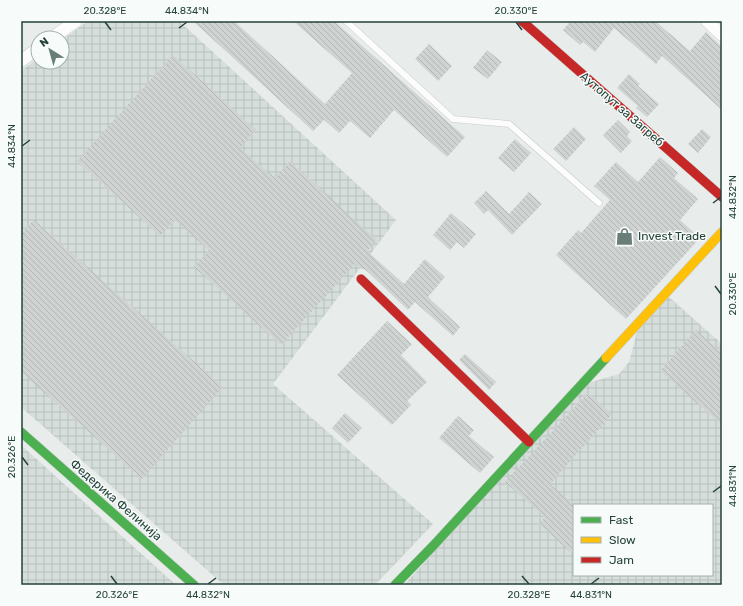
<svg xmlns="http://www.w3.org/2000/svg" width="743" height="606" font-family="Rubik,sans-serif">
  <defs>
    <pattern id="industrial-grid" width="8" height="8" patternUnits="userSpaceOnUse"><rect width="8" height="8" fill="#d6dedb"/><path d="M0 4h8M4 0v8" fill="none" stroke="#b8c0bd"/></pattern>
    <pattern id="building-back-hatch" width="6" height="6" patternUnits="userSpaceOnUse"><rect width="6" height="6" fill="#cfd4d2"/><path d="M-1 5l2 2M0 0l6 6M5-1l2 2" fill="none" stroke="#b2b7b5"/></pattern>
  </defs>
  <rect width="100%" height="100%" fill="#e8edeb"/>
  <path fill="url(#industrial-grid)" fill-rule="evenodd" d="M 88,21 L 179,21 L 396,220 L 273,384 L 433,524 L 375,585 L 224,585 L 21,407 L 21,71 L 38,58 L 38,62 L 62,62 L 62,40 Z
    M 668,296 L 722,344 L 722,585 L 404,585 L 588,383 L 619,374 L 629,362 L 638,328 ZM 574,505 L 712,505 L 712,575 L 574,575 Z
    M 21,445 L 176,585 L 21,585 Z"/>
  <path fill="url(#building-back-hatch)" d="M 193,21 L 234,21 L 325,104 L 352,73 L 293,21 L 334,21 L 465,137 L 447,157 L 394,110 L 370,138 L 350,121 L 339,133 L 324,120 L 313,131 Z
    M 571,21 L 655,21 L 690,51 L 706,32 L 722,47 L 722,110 L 662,56 L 656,64 L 614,28 L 595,52 L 583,42 L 580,45 L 563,30 Z
    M 429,44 L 452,66 L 438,81 L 415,59 Z
    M 487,50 L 502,62 L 488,79 L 473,68 Z
    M 173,55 L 256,130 L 240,148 L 275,178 L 290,161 L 377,240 L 367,251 L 404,284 L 425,259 L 445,277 L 428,297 L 460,327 L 453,336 L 415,302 L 408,310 L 368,272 L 364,269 L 361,269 L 355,264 L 281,345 L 194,267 L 209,250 L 175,220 L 160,236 L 77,161 Z
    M 629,74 L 640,84 L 638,86 L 659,104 L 647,117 L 636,108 L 638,106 L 617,88 Z
    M 618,120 L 630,132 L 627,136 L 632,141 L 621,153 L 603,135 Z
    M 574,127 L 586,139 L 566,161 L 553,149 Z
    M 702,129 L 711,137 L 698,153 L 688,144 Z
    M 515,139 L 531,153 L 514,172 L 498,158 Z
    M 660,157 L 678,173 L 674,178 L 698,199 L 680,220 L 700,238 L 626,319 L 556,255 L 578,230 L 581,233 L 610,200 L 594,186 L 616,162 L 638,182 Z
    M 486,191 L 509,214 L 529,192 L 542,204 L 512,235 L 488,210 L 484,214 L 474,203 Z
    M 451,213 L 476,234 L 464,248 L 457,242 L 450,250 L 433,235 Z
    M 34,220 L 223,387 L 142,479 L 21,372 L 21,234 Z
    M 387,321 L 412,344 L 401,355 L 427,382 L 407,401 L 411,405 L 392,425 L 337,375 Z
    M 696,330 L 722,353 L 722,425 L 660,371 Z
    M 465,354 L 496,382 L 489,390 L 459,360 Z
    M 588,393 L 612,414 L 550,484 L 574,506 L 574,555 L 539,524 L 545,517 L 505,482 Z
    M 345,413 L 362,428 L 348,443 L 332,428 Z
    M 458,416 L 474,430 L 469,436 L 494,457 L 480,473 L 439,438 Z"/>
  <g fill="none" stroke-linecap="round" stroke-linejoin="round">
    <defs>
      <path id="lane" d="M 346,21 L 453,119 L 509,124 L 599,203"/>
      <path id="street" d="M 707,21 L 722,35
        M 52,38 L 76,21
        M 21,61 L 38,48"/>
      <path id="fast" d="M 21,432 L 194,585
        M 395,585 L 433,546 L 606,358"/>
      <path id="slow" d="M 606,358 L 722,232"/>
      <path id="jam" d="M 522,21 L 722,197
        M 361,279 L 529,442"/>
    </defs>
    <use href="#lane" stroke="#c5cac8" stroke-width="7"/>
    <use href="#street" stroke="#c5cac8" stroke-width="13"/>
    <use href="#fast" stroke="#c3cbc8" stroke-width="10"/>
    <use href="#slow" stroke="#c3cbc8" stroke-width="10"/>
    <use href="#jam" stroke="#c3cbc8" stroke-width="10"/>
    <use href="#lane" stroke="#fcfcfc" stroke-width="6"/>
    <use href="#street" stroke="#fcfcfc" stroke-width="12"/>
    <use href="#fast" stroke="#4caf50" stroke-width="9"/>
    <use href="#slow" stroke="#ffc107" stroke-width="9"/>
    <use href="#jam" stroke="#c62828" stroke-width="9"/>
  </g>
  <path fill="none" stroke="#24423a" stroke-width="1.5" d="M 105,22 L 111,30M 516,22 L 522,30M 179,28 L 187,22M 22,146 L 30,140M 713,203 L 721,197M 715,286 L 721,294M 22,457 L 28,465M 713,492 L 721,486M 111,576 L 117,584M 522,576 L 529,584M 208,584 L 216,578M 591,584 L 599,578"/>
  <defs>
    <symbol id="shop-bare" viewBox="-9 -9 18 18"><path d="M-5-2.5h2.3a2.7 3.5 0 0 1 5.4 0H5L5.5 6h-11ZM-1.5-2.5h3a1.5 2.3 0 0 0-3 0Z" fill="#697e78" stroke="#f7fbf9" stroke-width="2.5" paint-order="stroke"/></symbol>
  </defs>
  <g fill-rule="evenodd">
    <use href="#shop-bare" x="612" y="224" width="25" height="25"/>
  </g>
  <g text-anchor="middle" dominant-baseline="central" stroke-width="3" stroke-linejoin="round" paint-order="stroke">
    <g font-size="12" fill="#24423a" stroke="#f7fbf9">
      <text transform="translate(622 109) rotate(41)">Аутопут за Загреб</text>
      <text transform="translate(116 500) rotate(41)">Федерика Фелинија</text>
    </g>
    <g font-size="12" fill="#24423a" stroke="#f7fbf9" text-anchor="start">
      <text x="638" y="236">Invest Trade</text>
    </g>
  </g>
  <rect width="743" height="606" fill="none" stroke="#f7fbf9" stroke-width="44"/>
  <rect x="573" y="504" width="140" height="72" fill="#f7fbf9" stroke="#a3b1ad"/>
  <rect x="581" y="517" width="20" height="6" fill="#4caf50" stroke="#a3b1ad"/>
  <text x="609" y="524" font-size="12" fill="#24423a">Fast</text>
  <rect x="581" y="537" width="20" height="6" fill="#ffc107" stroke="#a3b1ad"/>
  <text x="609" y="544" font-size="12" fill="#24423a">Slow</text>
  <rect x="581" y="557" width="20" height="6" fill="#c62828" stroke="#a3b1ad"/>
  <text x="609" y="564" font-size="12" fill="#24423a">Jam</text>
  <g transform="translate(50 50) rotate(323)"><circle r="19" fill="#f7fbf9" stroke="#a3b1ad"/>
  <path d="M0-3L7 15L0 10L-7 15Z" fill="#697e78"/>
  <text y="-6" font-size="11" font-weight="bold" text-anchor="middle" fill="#24423a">N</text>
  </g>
  <rect x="22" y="22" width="699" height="562" fill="none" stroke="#24423a" stroke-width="1.5"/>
  <g font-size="10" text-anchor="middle" fill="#24423a">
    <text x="105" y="14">20.328°E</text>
    <text x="187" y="14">44.834°N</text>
    <text x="516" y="14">20.330°E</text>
    <text transform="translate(11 146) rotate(-90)" y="4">44.834°N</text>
    <text transform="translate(732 197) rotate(-90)" y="4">44.832°N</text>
    <text transform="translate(732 294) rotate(-90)" y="4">20.330°E</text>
    <text transform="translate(11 457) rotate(-90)" y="4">20.326°E</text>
    <text transform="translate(732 486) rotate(-90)" y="4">44.831°N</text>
    <text x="117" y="598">20.326°E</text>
    <text x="208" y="598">44.832°N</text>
    <text x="529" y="598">20.328°E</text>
    <text x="591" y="598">44.831°N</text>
  </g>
</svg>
